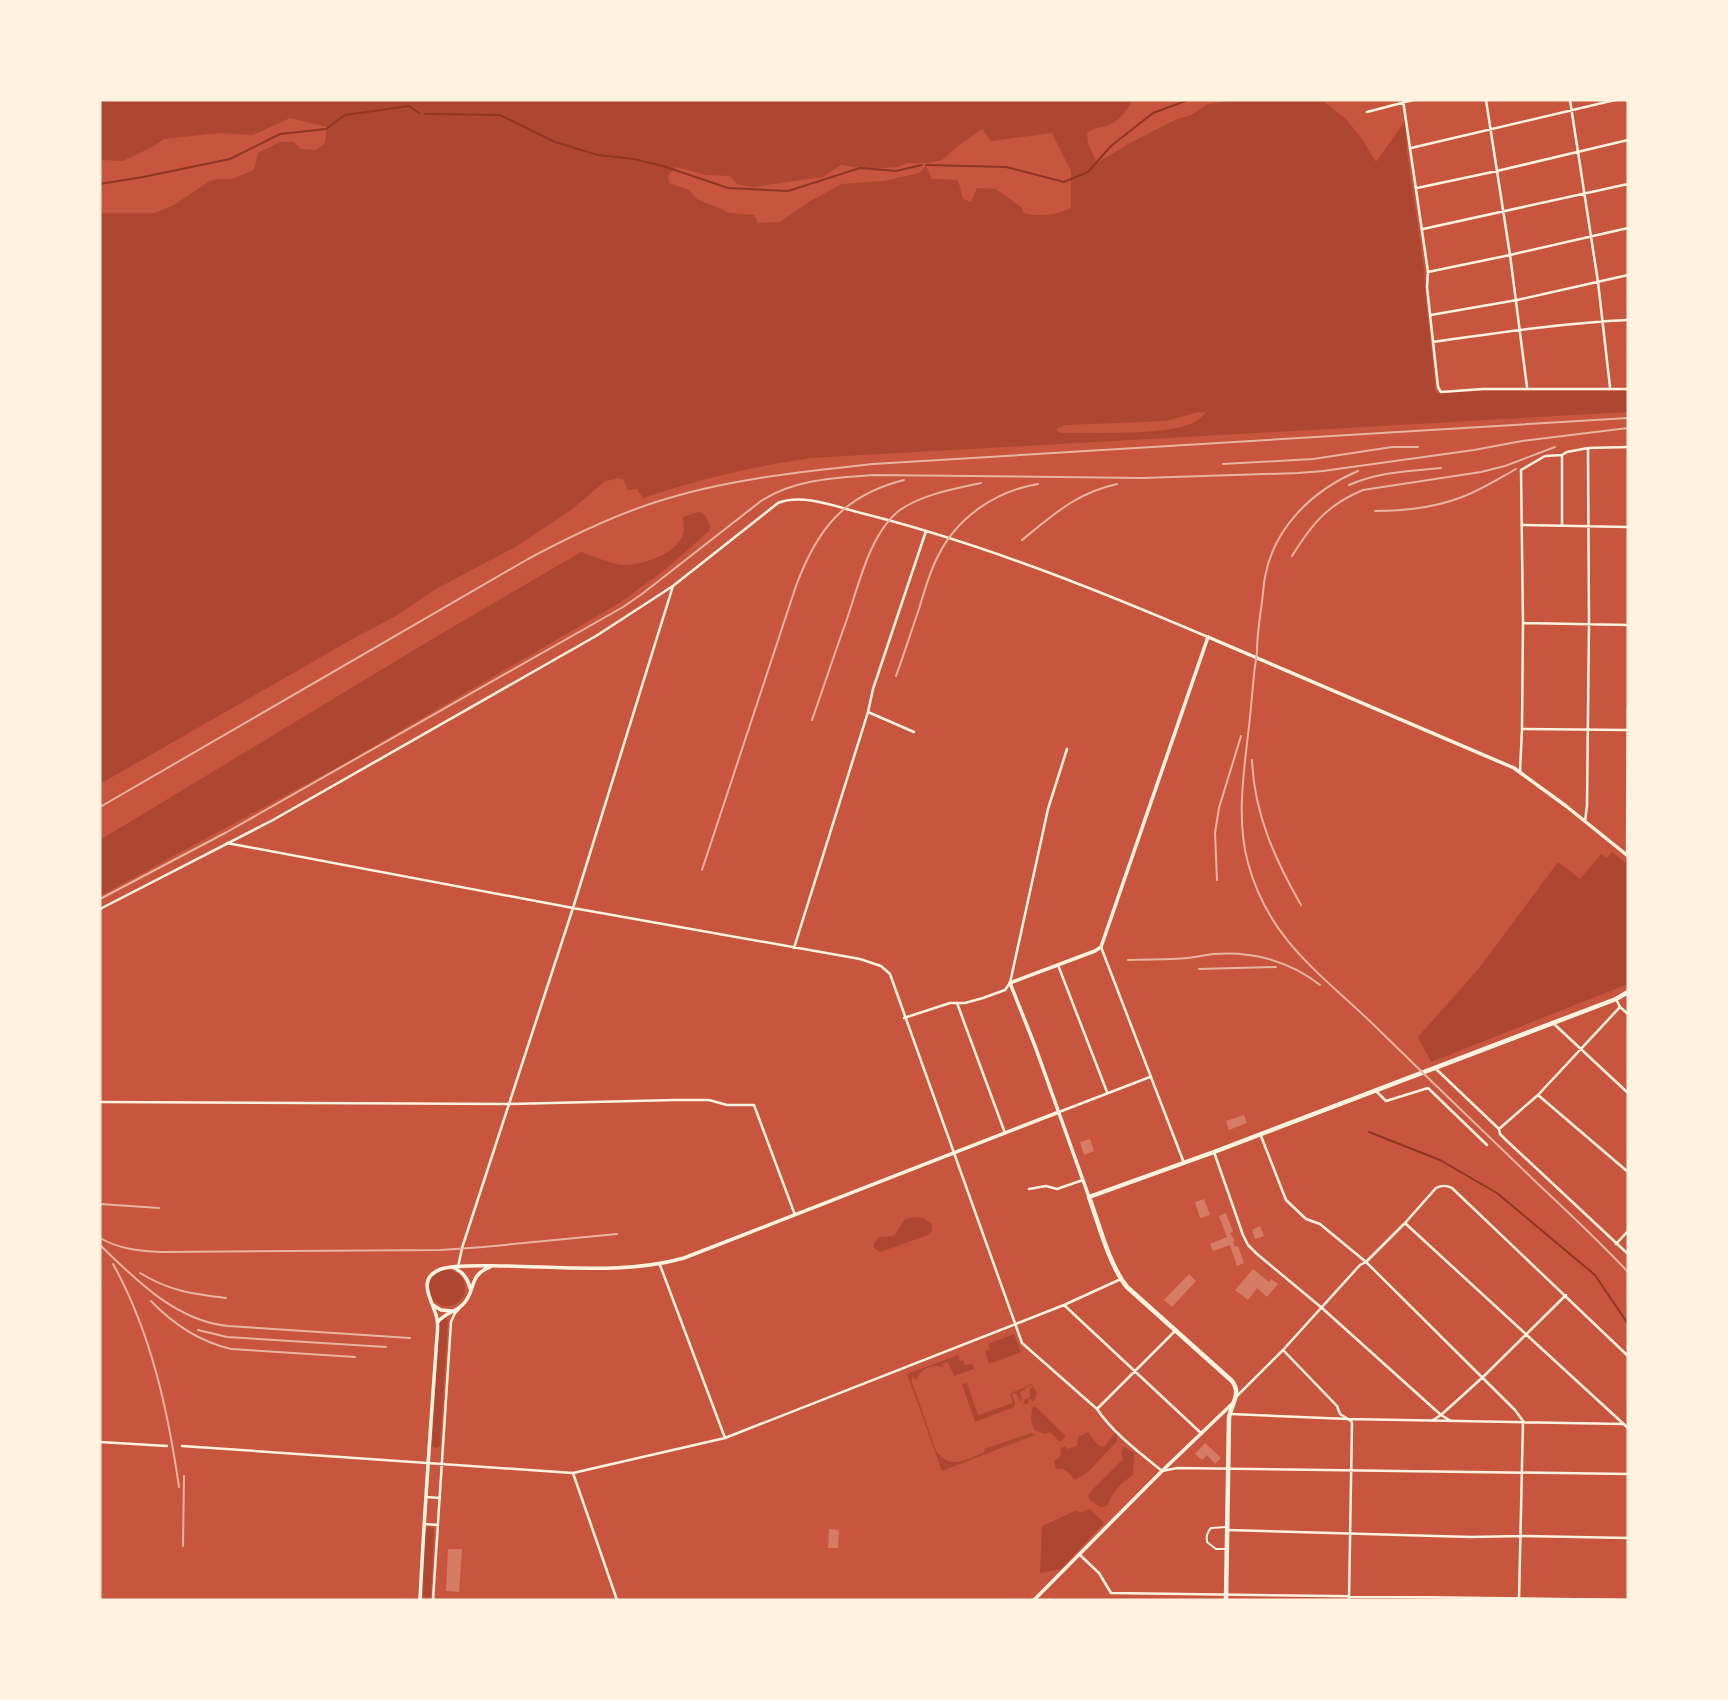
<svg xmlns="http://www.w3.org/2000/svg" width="1728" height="1700" font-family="Montserrat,sans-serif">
  <rect width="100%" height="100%" fill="#c8553d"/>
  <path fill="#ae4732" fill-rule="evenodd" d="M 100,100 L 1133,100 C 1127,110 1120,120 1109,125 C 1100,129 1098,125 1087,133 L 1088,144 L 1097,163 L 1130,143 L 1175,120 L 1191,115 L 1208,104 L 1235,100 L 1322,100 L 1346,119 L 1362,139 L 1376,162 L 1405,121 L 1407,151 L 1424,269 L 1426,301 L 1436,393 L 1479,391 L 1628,391 L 1628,412 L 810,458 C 751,467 699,479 643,498 L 637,489 L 628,490 L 623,479 L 617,478 L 604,482 L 571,510 L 517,546 L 434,590 L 396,616 L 356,637 L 100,784 L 100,213 L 155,213 L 174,205 L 208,182 L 217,179 L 232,179 L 254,170 L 258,153 L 280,142 L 294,142 L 301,149 L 316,150 L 325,143 L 327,127 L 290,118 L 253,135 L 219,133 L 164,139 L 154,146 L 123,161 L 100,160 ZM 982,129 L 991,141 L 1052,133 L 1071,171 L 1071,208 C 1056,215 1041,217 1024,213 L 1022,208 L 996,189 L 977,188 L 971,202 L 963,199 L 958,180 L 932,179 L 926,166 L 919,173 L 884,181 L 842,184 L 810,201 L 780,222 L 758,223 L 754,215 L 730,213 L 697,199 L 689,190 L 669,183 L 668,175 L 676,167 L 706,175 L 730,176 L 737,184 L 753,187 L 823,177 L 841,165 L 865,169 L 898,167 L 907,163 L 928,163 L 942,160 L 958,146 ZM 1206,412 C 1203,415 1201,418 1198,420 C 1173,437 1092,432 1060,433 L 1056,429 L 1065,425 L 1166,421 L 1195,413 Z
    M 699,512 L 705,515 L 710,526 L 709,531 L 667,568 L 621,602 L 345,763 L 100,896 L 100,840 L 434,638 L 581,552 C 593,556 611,564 623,565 C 643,565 677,554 683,534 C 685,529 683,523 683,517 Z
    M 1612,852 L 1628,865 L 1628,984 L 1431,1062 C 1427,1053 1422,1046 1418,1037 L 1480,967 L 1558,862 L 1579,878 L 1581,878 L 1601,854 L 1607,858 Z
    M 915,1217 L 923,1218 L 932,1224 L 932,1231 L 928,1235 L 880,1252 L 874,1248 L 874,1243 L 879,1237 L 894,1236 L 905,1219 Z
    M429 1288a18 18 0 1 1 36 0a18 18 0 1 1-36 0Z
    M 446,1318 L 448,1320 L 440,1446 L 436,1448 L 432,1446 L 439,1324 L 440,1321 Z
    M 1014,1334 L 1021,1352 L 989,1364 L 985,1351 L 990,1349 L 988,1344 Z
    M 958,1355 L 960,1361 L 963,1360 L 965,1365 L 973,1364 L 974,1369 L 954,1376 L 948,1362 L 942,1364 L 944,1368 C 932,1363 922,1368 917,1379 L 915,1380 L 914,1377 L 911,1379 L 936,1451 C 951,1471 966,1459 985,1452 L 984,1449 L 1031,1433 L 1035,1435 L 942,1471 L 907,1374 Z
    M 967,1383 L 978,1415 L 1013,1403 L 1010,1394 L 1013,1392 L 1032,1384 L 1037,1394 L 1033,1402 L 1031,1399 L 1028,1400 L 1029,1403 L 1023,1405 L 1025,1399 L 1028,1399 L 1030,1395 L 1030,1389 L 1033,1387 L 1032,1385 L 1025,1388 L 1025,1390 L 1020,1392 L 1022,1399 L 1020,1402 L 1016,1393 L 1012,1394 L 1015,1403 L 1014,1407 L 975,1422 L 962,1384 Z
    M 1035,1406 L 1066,1436 L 1060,1442 L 1050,1432 L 1045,1434 L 1034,1430 L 1031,1420 L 1032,1408 Z
    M 1088,1432 C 1094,1438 1095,1446 1104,1447 L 1115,1433 L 1117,1436 L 1117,1441 L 1089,1471 L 1075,1480 C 1069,1474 1066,1467 1056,1469 L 1054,1461 L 1060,1457 L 1061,1448 L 1065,1446 L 1068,1449 L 1077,1446 L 1078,1437 Z
    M 1124,1447 L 1134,1453 L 1133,1475 C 1120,1484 1113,1491 1107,1506 L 1100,1507 L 1090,1500 L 1088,1496 L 1090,1492 L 1123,1459 L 1121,1452 Z
    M 1090,1509 L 1104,1523 L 1061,1569 L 1040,1573 L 1042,1526 L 1075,1511 L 1082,1512 Z
    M 428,1527 L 433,1528 L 434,1530 L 431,1595 L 429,1597 L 426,1598 L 423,1595 L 425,1530 Z"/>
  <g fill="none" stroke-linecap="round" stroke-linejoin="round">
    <path stroke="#8f3625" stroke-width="2" d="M 425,114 L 500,115 L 555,142 L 598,155 L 634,159 L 663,166 L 728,188 L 788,191 L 860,168 L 896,171 L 922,165
      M 926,165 L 1006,167 L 1064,182 L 1088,172 L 1111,146 L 1153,113 L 1188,100
      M 100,184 L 143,177 L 230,159 L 280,134 L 326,129 L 345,115 L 409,106 L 419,113
      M 1369,1132 L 1440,1160 L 1497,1193 L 1595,1275 L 1628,1324"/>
  </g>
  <path fill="#d67c66" d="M 1244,1115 L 1247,1123 L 1229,1130 L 1226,1121 Z
    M 1090,1139 L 1094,1151 L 1084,1155 L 1080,1142 Z
    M 1204,1199 L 1210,1215 L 1200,1218 L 1195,1202 Z
    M 1226,1213 L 1233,1232 L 1230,1233 L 1235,1241 L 1233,1242 L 1235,1247 L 1238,1246 L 1244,1263 L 1237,1266 L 1230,1245 L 1213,1251 L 1210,1244 L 1227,1237 L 1219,1216 Z
    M 1260,1226 L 1264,1236 L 1255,1239 L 1252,1230 Z
    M 1253,1269 L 1269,1282 L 1271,1279 L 1278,1284 L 1267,1297 L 1257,1288 L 1248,1300 L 1235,1290 Z
    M 1189,1274 L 1196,1281 L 1172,1307 L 1164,1300 Z
    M 1205,1443 L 1221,1458 L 1215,1464 L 1207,1455 L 1202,1460 L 1195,1454 Z
    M 829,1529 L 839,1530 L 838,1548 L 828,1548 Z
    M 448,1549 L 462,1549 L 459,1592 L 446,1591 Z"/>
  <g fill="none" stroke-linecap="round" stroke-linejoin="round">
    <path stroke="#fff3e0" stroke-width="2" d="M 1225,1549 L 1216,1549 L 1207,1542 C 1206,1536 1207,1532 1211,1528 L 1226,1527"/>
    <path stroke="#fff3e0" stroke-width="2.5" d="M 1403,100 L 1428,272 L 1427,287 L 1438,387 L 1441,392 L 1483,389 L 1628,389
      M 1486,100 L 1510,255 L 1527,387
      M 1570,100 L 1598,282 L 1610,387
      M 1367,112 L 1413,100
      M 1411,148 L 1615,100
      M 1417,188 L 1497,171 L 1628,140
      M 1423,229 L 1628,184
      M 1428,272 L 1510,255 L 1628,228
      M 1431,315 L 1517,300 L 1628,275
      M 1433,342 C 1498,333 1563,323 1628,320
      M 1562,455 L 1562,525
      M 1522,525 L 1628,527
      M 1523,623 L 1628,625
      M 868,712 L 914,732
      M 1522,729 L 1627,730
      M 1520,771 L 1522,729 L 1523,623 L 1521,470 L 1545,456 L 1562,455 L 1567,452 L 1588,448 L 1628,447
      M 1585,821 L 1587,806 L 1589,624 L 1588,448 L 1590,448
      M 227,843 L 573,908 L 860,959 L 881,966 L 890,974 L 1022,1343 L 1097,1409 C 1113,1433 1140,1453 1162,1471 L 1177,1468 L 1628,1474
      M 1627,855 L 1628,707
      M 100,909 L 273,820 L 596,636 L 673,586 L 778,503 C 802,493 837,507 861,513 C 981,543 1095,589 1208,637
      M 1101,947 L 1184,1163
      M 794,948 L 868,712 L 873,689 L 926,531
      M 1058,965 L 1107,1092
      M 957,1003 L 1005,1133
      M 1620,1007 L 1628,1014
      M 904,1018 L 950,1003 L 965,1003 L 983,998 L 1005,990 L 1010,983 L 1048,809 L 1067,749
      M 1553,1023 L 1628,1093
      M 1435,1068 L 1499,1129 L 1500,1134 L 1506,1140 L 1628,1254
      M 1375,1090 L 1386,1101 L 1428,1088 L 1487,1145
      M 1538,1095 L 1628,1172
      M 100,1102 L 509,1104 L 675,1100 L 709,1100 L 727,1105 L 754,1105 L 795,1215
      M 1059,1112 L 1150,1077
      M 1499,1129 L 1538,1095 L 1620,1007 L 1616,999
      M 1261,1136 L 1286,1200 L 1306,1219 L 1320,1224 L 1366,1262 L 1515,1410 L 1523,1421 L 1519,1600
      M 1214,1152 L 1243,1235 L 1248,1245 L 1257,1254 L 1322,1308 L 1441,1415 L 1451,1421
      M 1029,1189 L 1046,1186 L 1057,1189 L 1083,1180
      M 1406,1224 L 1628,1428
      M 1616,1244 L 1628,1231
      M 660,1265 L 725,1438
      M 458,1267 L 462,1248 L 573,908 L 673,586
      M 1064,1305 L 1202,1434
      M 1283,1350 L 1337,1406 L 1340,1414 L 1351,1421 L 1352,1423 L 1349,1600
      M 1237,1396 L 1283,1350 L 1360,1265 L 1366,1262 L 1405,1223 L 1436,1188 C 1442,1185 1446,1185 1452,1188 L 1628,1356
      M 1097,1409 L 1176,1330
      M 1231,1414 L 1348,1419 L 1623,1424
      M 1433,1420 L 1441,1415 L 1483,1377 L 1566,1295
      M 100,1442 L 167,1446
      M 182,1446 L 573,1473 L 725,1438 L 1064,1305 L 1121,1279
      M 573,1473 L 617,1600
      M 426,1497 L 440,1498
      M 424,1524 L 438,1525
      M 1227,1530 L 1471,1537 L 1521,1536 L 1628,1538
      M 1080,1555 L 1099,1573 L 1111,1593 L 1628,1600
      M 433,1600 L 451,1322 L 455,1313 L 459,1309"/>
    <path stroke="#fff3e0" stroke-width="3.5" d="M 1089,1197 L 1035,1046 L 1010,983 L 1095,951 L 1101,947 L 1208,637 L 1514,768 L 1566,806 L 1628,856
      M 454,1268 C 464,1272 468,1279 470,1288
      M 433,1305 L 441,1310 L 452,1311
      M 438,1322 C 445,1312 458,1312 465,1302 C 476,1288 469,1275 490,1267
      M 420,1600 C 424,1517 430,1434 436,1351 C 436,1341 439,1329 437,1319 C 434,1302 414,1279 441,1269 C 456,1264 488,1266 505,1266 C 564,1267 627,1274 684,1258 L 1059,1112
      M 1034,1600 L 1162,1471 L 1233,1403"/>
    <path stroke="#fff3e0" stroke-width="4.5" d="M 1226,1600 L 1229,1418 C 1231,1404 1242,1394 1232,1381 L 1127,1287 C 1109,1265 1099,1224 1089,1197 L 1214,1152 L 1616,999 L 1628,992"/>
    <path stroke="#e9b49f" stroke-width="2" d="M 1223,464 L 1313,459 L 1392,447 L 1418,447
      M 1358,471 C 1313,490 1274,527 1265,577 C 1263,587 1263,598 1261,609 C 1259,623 1257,637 1257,652 C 1253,676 1252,701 1249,726 C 1244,771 1236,819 1248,863 C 1270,944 1325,976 1380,1031 C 1432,1082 1484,1132 1537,1183 C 1568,1212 1599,1241 1628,1272
      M 1349,485 C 1378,472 1409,471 1441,468
      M 1375,511 C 1405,511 1434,508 1462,497 C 1481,490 1498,479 1516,469
      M 1022,540 C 1053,515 1076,493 1117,484
      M 1292,556 C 1312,524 1327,505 1363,490 L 1481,472 L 1505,466 L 1555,447
      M 896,676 C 904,654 911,632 919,609 C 924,592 929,574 937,558 C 956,518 995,491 1038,484
      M 812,720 C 824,686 835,652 847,619 C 859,584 870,533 900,510 C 923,494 954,489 981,483
      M 1252,760 C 1254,813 1275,860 1301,905
      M 100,807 L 528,559 C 569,537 612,516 656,502 C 726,479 801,472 873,464 L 1628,418
      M 702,870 L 796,586 C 817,529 844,495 904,480
      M 1217,880 L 1215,833 L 1219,808 L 1241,736
      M 100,899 L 227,832 L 623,607 L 642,594 L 761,501 C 795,479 835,478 874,475 L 1142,478 L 1298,473 L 1323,471 L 1474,450 L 1522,441 L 1628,428
      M 1128,960 C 1148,959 1168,960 1187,958 C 1196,957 1205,955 1214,954 C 1252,951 1290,961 1320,985
      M 1199,969 L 1276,967
      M 100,1204 L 159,1208
      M 100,1238 C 119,1249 139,1251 161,1252 L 441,1250 L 483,1247 L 617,1234
      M 100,1245 C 136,1280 176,1321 228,1326 L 410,1338
      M 113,1264 C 151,1332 168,1411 179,1487
      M 140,1273 C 169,1291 193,1294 226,1298
      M 151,1301 C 173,1324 201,1342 231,1349 L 355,1357
      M 198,1330 L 227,1337 L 386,1347
      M 183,1546 L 184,1476"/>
  </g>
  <rect width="1728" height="1700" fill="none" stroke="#fff3e0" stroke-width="203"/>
</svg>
